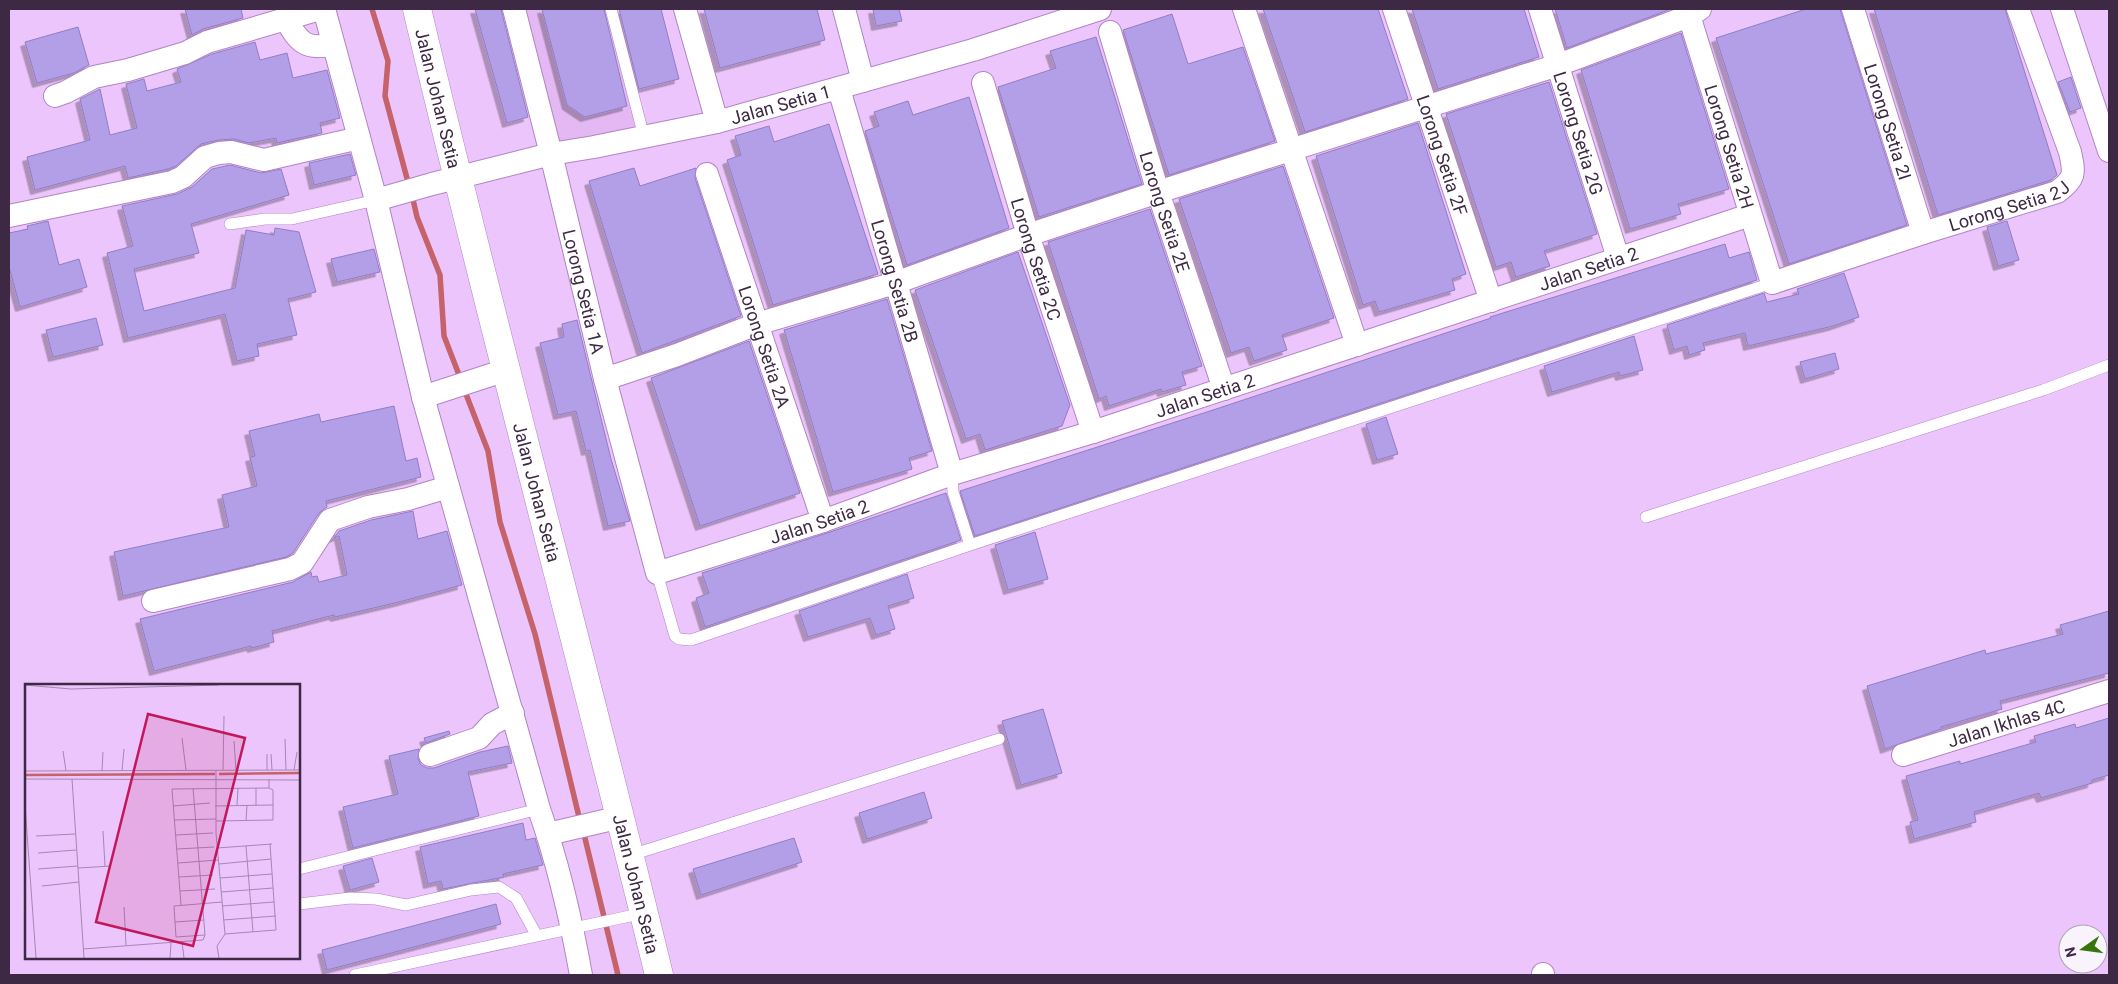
<svg xmlns="http://www.w3.org/2000/svg" width="2118" height="984" font-family="Roboto,sans-serif">
  <defs>
    <filter id="shadow"><feDropShadow dx="-4.5" dy="4.5" stdDeviation="0" flood-color="#0004"/></filter>
  </defs>
  <rect width="100%" height="100%" fill="#ecc5fc"/>
  <path fill="#e3b8f3" d="M 521,9 L 607,9 L 638,133 L 557,146 Z"/>
  <g fill="none" stroke-linecap="round" stroke-linejoin="round">
    <path stroke="#c5626a" stroke-width="5.5" d="M 372,9 L 388,61 L 385,96 L 409,186
      M 412,195 L 417,217 L 440,275 L 444,336 L 461,380
      M 464,389 L 488,451 L 500,522 L 535,634 L 580,821
      M 583,830 L 618,975"/>
  </g>
  <path fill="#b39ee8" stroke="#917dc4" filter="url(#shadow)" d="M 185,9 L 241,9 L 243,18 L 203,29 L 192,35 Z
    M 475,9 L 501,9 L 528,117 L 507,123 Z
    M 542,9 L 604,9 L 627,106 L 585,117 L 567,105 Z
    M 619,9 L 661,9 L 679,79 L 639,89 Z
    M 704,9 L 817,9 L 825,40 L 720,68 Z
    M 873,9 L 899,9 L 902,21 L 876,26 Z
    M 1263,9 L 1378,9 L 1408,99 L 1305,132 Z
    M 1412,9 L 1524,9 L 1539,57 L 1438,89 Z
    M 1555,9 L 1671,9 L 1567,48 Z
    M 1806,9 L 1840,9 L 1907,225 L 1789,264 L 1716,38 Z
    M 1874,9 L 2005,9 L 2057,175 L 2051,180 L 1938,215 Z
    M 1172,14 L 1188,64 L 1243,47 L 1275,141 L 1169,175 L 1123,30 Z
    M 78,27 L 89,65 L 74,73 L 37,83 L 25,42 Z
    M 1681,33 L 1729,189 L 1678,204 L 1681,214 L 1630,229 L 1581,70 Z
    M 1096,37 L 1142,184 L 1039,217 L 998,87 L 1056,68 L 1050,51 Z
    M 255,42 L 260,60 L 287,53 L 293,78 L 327,70 L 340,118 L 320,123 L 322,133 L 277,143 L 276,138 L 249,143 L 234,139 L 218,140 L 201,144 L 176,166 L 168,169 L 128,178 L 125,166 L 35,190 L 27,157 L 90,140 L 80,99 L 100,89 L 110,135 L 137,128 L 126,84 L 144,79 L 147,91 L 181,82 L 177,69 L 212,54 Z
    M 2071,77 L 2081,108 L 2070,112 L 2058,82 Z
    M 1549,82 L 1597,234 L 1544,251 L 1550,266 L 1516,277 L 1511,262 L 1496,267 L 1446,114 Z
    M 969,97 L 1009,228 L 907,265 L 865,131 L 879,126 L 874,112 L 908,101 L 913,115 Z
    M 1418,123 L 1466,274 L 1452,279 L 1455,290 L 1379,312 L 1375,301 L 1363,305 L 1316,156 Z
    M 829,124 L 878,274 L 773,305 L 727,160 L 741,155 L 735,136 L 769,126 L 774,142 Z
    M 350,154 L 356,175 L 314,185 L 309,163 Z
    M 230,165 L 261,173 L 281,169 L 289,195 L 191,224 L 199,253 L 134,269 L 144,311 L 235,288 L 246,230 L 274,235 L 275,228 L 299,232 L 316,292 L 288,299 L 297,335 L 257,344 L 259,356 L 237,361 L 225,314 L 128,338 L 107,253 L 133,246 L 122,206 L 177,194 L 192,187 L 212,169 Z
    M 1283,166 L 1334,318 L 1282,335 L 1287,350 L 1254,361 L 1249,347 L 1231,353 L 1179,199 Z
    M 634,168 L 640,186 L 696,168 L 695,178 L 741,316 L 642,353 L 589,181 Z
    M 1150,209 L 1202,366 L 1182,372 L 1186,385 L 1162,392 L 1161,389 L 1109,406 L 1106,396 L 1099,399 L 1048,242 Z
    M 48,221 L 59,265 L 79,259 L 87,287 L 20,307 L 9,267 L 9,233 L 28,229 L 27,226 Z
    M 2007,221 L 2019,260 L 1998,266 L 1987,227 Z
    M 1725,244 L 1729,258 L 1749,252 L 1757,280 L 975,536 L 960,491 L 1213,410 L 1491,318 L 1490,317 Z
    M 374,249 L 380,272 L 337,282 L 331,259 Z
    M 1018,252 L 1070,405 L 1062,426 L 985,450 L 980,434 L 966,439 L 915,290 Z
    M 1844,273 L 1859,317 L 1833,326 L 1748,346 L 1745,333 L 1703,343 L 1705,350 L 1689,355 L 1687,346 L 1674,350 L 1667,325 L 1764,293 L 1767,302 L 1799,294 L 1797,289 Z
    M 887,299 L 932,451 L 909,458 L 912,469 L 833,492 L 784,330 Z
    M 96,318 L 103,345 L 53,357 L 46,330 Z
    M 577,320 L 611,459 L 630,521 L 608,526 L 590,450 L 586,451 L 576,411 L 558,415 L 540,343 L 564,337 L 562,324 Z
    M 1634,336 L 1643,370 L 1620,376 L 1619,372 L 1552,392 L 1544,366 Z
    M 749,341 L 800,493 L 700,526 L 651,378 Z
    M 1835,353 L 1839,369 L 1805,379 L 1800,362 Z
    M 394,406 L 406,461 L 417,458 L 421,477 L 326,501 L 327,507 L 319,513 L 293,553 L 286,557 L 123,596 L 114,552 L 229,527 L 222,495 L 257,486 L 250,457 L 255,456 L 249,431 L 319,414 L 321,422 Z
    M 1386,417 L 1398,454 L 1377,460 L 1366,424 Z
    M 946,493 L 961,540 L 705,627 L 696,598 L 709,593 L 702,573 L 827,533 Z
    M 413,511 L 418,539 L 447,531 L 462,585 L 399,602 L 335,617 L 334,615 L 272,631 L 274,642 L 252,648 L 251,646 L 154,671 L 140,619 L 293,582 L 311,572 L 312,577 L 317,576 L 319,582 L 347,575 L 339,536 L 334,538 L 339,531 L 371,520 Z
    M 1035,532 L 1048,579 L 1008,590 L 995,545 Z
    M 907,574 L 914,598 L 888,606 L 895,629 L 876,635 L 870,618 L 808,637 L 799,611 Z
    M 2109,611 L 2109,673 L 2000,701 L 2002,709 L 1941,727 L 1941,729 L 1885,749 L 1867,686 L 1985,650 L 1986,654 L 2063,634 L 2060,625 Z
    M 1043,709 L 1062,773 L 1021,785 L 1002,721 Z
    M 2109,718 L 2109,775 L 2092,780 L 2092,783 L 2041,798 L 2039,793 L 1974,812 L 1976,822 L 1914,839 L 1910,822 L 1918,820 L 1906,776 L 1960,761 L 1960,764 L 2036,742 L 2034,736 L 2075,724 L 2076,728 Z
    M 449,731 L 450,734 L 426,743 L 424,738 Z
    M 508,746 L 512,763 L 468,772 L 479,816 L 353,848 L 343,807 L 398,794 L 389,756 L 419,749 L 418,759 L 421,765 L 427,768 L 434,768 L 480,752 Z
    M 924,792 L 932,818 L 867,839 L 859,813 Z
    M 523,823 L 526,840 L 535,838 L 543,865 L 503,874 L 504,877 L 443,889 L 441,881 L 428,884 L 420,847 Z
    M 794,838 L 802,862 L 701,895 L 693,869 Z
    M 372,858 L 379,882 L 350,890 L 343,866 Z
    M 496,904 L 501,924 L 327,970 L 322,950 Z"/>
  <g fill="none" stroke-linecap="round" stroke-linejoin="round">
    <defs>
      <path id="service" d="M 611,9 L 644,137
        M 230,224 L 265,219 L 292,219 L 376,200
        M 952,474 L 953,492 L 970,545
        M 1646,517 L 2043,390 L 2109,365
        M 657,573 L 675,636 L 679,639 L 691,640 L 970,545 L 1772,283
        M 631,855 L 999,739
        M 299,869 L 539,809
        M 299,904 L 350,898 L 376,899 L 406,905 L 471,890 L 499,887 L 516,898 L 537,936
        M 355,975 L 644,913"/>
      <g id="minor">
        <path d="M 324,9 L 376,200 L 423,397 L 539,809 C 558,863 571,919 581,975"/>
        <path id="s1" d="M 514,9 L 551,154 L 605,379 L 657,573 L 823,521 L 952,474 L 1093,432 L 1750,215"/>
        <path d="M 685,9 L 717,122"/>
        <path d="M 844,9 L 863,81"/>
        <path d="M 1244,9 L 1357,345"/>
        <path id="s2" d="M 1394,9 L 1491,301"/>
        <path id="s3" d="M 1540,9 L 1618,258"/>
        <path id="s4" d="M 1687,9 L 1772,283 L 1923,233 L 2057,192 C 2075,179 2075,174 2070,152 L 2018,9"/>
        <path id="s5" d="M 1853,9 L 1923,233"/>
        <path d="M 2062,9 L 2109,151"/>
        <path d="M 286,20 C 299,42 306,51 333,44"/>
        <path id="s6" d="M 1110,32 L 1158,192 L 1224,389"/>
        <path id="s7" d="M 983,83 L 1028,235 L 1093,432"/>
        <path id="s8" d="M 839,89 L 952,474"/>
        <path d="M 55,96 L 66,92 L 94,77 L 128,70 L 185,53 L 207,42 L 320,9"/>
        <path id="s9" d="M 707,174 L 823,521"/>
        <path id="s10" d="M 376,200 L 432,184 L 551,154 L 594,147 L 717,122 L 973,50 L 1100,9"/>
        <path d="M 9,216 L 172,182 L 183,177 L 205,157 L 219,153 L 231,152 L 264,160 L 359,138"/>
        <path d="M 605,379 L 677,355 L 757,324 L 895,283 L 1028,235 L 1158,192 L 1558,65 L 1689,16 L 1700,9"/>
        <path d="M 423,397 L 506,370"/>
        <path d="M 153,601 L 290,569 L 302,563 L 330,520 L 368,507 L 408,499 L 448,487"/>
        <path d="M 430,755 L 479,738 L 492,724 L 513,713"/>
        <path id="s11" d="M 1903,755 L 2109,691"/>
        <path d="M 548,834 L 621,817"/>
        <path d="M 1543,974 L 1543,975"/>
      </g>
      <g id="secondary">
        <path id="s12" d="M 417,9 C 493,332 581,653 659,975"/>
      </g>
    </defs>
    <use href="#service" stroke="#b283c4" stroke-width="12"/>
    <use href="#minor" stroke="#b283c4" stroke-width="24"/>
    <use href="#secondary" stroke="#b283c4" stroke-width="29"/>
    <use href="#service" stroke="#fff" stroke-width="11"/>
    <use href="#minor" stroke="#fff" stroke-width="22"/>
    <use href="#secondary" stroke="#fff" stroke-width="28"/>
  </g>
  <g text-anchor="middle" dominant-baseline="central" stroke-width="5" stroke-linejoin="round" paint-order="stroke">
    <g font-size="18" fill="#3d2944" stroke="#f9f4fb">
      <text stroke="none"><textPath href="#s12" startOffset="92">Jalan Johan Setia</textPath></text>
      <text stroke="none"><textPath href="#s10" startOffset="416">Jalan Setia 1</textPath></text>
      <text stroke="none"><textPath href="#s5" startOffset="118">Lorong Setia 2I</textPath></text>
      <text stroke="none"><textPath href="#s3" startOffset="130">Lorong Setia 2G</textPath></text>
      <text stroke="none"><textPath href="#s4" startOffset="144">Lorong Setia 2H</textPath></text>
      <text stroke="none"><textPath href="#s2" startOffset="154">Lorong Setia 2F</textPath></text>
      <text stroke="none"><textPath href="#s4" startOffset="536">Lorong Setia 2J</textPath></text>
      <text stroke="none"><textPath href="#s6" startOffset="188">Lorong Setia 2E</textPath></text>
      <text stroke="none"><textPath href="#s7" startOffset="184">Lorong Setia 2C</textPath></text>
      <text stroke="none"><textPath href="#s1" startOffset="1562">Jalan Setia 2</textPath></text>
      <text stroke="none"><textPath href="#s8" startOffset="200">Lorong Setia 2B</textPath></text>
      <text stroke="none"><textPath href="#s1" startOffset="291">Lorong Setia 1A</textPath></text>
      <text stroke="none"><textPath href="#s9" startOffset="182">Lorong Setia 2A</textPath></text>
      <text stroke="none"><textPath href="#s1" startOffset="1158">Jalan Setia 2</textPath></text>
      <text stroke="none"><textPath href="#s12" startOffset="498">Jalan Johan Setia</textPath></text>
      <text stroke="none"><textPath href="#s1" startOffset="752">Jalan Setia 2</textPath></text>
      <text stroke="none"><textPath href="#s11" startOffset="108">Jalan Ikhlas 4C</textPath></text>
      <text stroke="none"><textPath href="#s12" startOffset="902">Jalan Johan Setia</textPath></text>
    </g>
  </g>
  <g transform="translate(25 684)">
    <rect width="275" height="275" fill="#ecc5fc"/>
    <path fill="none" stroke="#c5626a" stroke-width="2.5" d="M 194,90 L 275,89M 0,91 L 190,90"/>
    <path fill="none" stroke="#a687b2" stroke-width="1" d="M 0,1 L 46,5 L 194,1M 157,54 L 161,86M 260,55 L 261,86M 209,57 L 211,86M 38,67 L 41,87M 246,70 L 247,86M 191,86 L 191,149 L 200,250 L 251,246 L 245,160M 198,86 L 199,32M 242,86 L 242,70M 269,86 L 272,68M 0,87 L 275,86M 77,87 L 78,68M 97,87 L 99,65M 0,95 L 275,96M 47,95 L 59,274M 168,104 L 180,251M 231,104 L 231,121M 0,121 L 11,274M 212,121 L 213,104M 148,122 L 185,119M 190,122 L 248,121M 150,136 L 191,135M 191,137 L 248,136 L 248,106 L 244,104M 221,137 L 222,121M 78,147 L 80,182M 151,151 L 188,149M 11,152 L 50,150M 221,162 L 228,248M 192,164 L 247,160M 152,165 L 189,163M 13,169 L 51,166M 153,179 L 193,176M 194,180 L 246,175M 53,184 L 86,182M 13,185 L 53,182M 154,193 L 188,191M 195,194 L 247,190M 17,202 L 54,198M 155,207 L 190,205M 196,208 L 248,204M 156,221 L 147,105 L 244,104 L 244,95M 197,222 L 249,218M 99,223 L 101,261M 198,236 L 251,232M 150,238 L 179,236M 180,251 L 151,253 L 149,222 L 197,218M 157,258 L 159,274M 58,265 L 178,256 L 180,251M 145,274 L 146,259M 194,274 L 192,262 L 200,250"/>
    <path fill="#c2185b" fill-opacity="0.15" stroke="#c2185b" stroke-width="2.5" d="M 123,30 L 220,54 L 168,262 L 71,238 Z"/>
    <rect width="275" height="275" fill="none" stroke="#3d2944" stroke-width="2.5"/>
  </g>
  <rect width="2118" height="984" fill="none" stroke="#3d2944" stroke-width="20"/>
  <g transform="translate(2083 949) rotate(256)"><circle r="24" fill="#f9f4fb" stroke="#aea3b2"/>
  <path d="M0-4L9 19L0 12L-9 19Z" fill="#37750c"/>
  <text y="-8" font-size="14" font-weight="bold" text-anchor="middle" fill="#3d2944">N</text>
  </g>
</svg>
